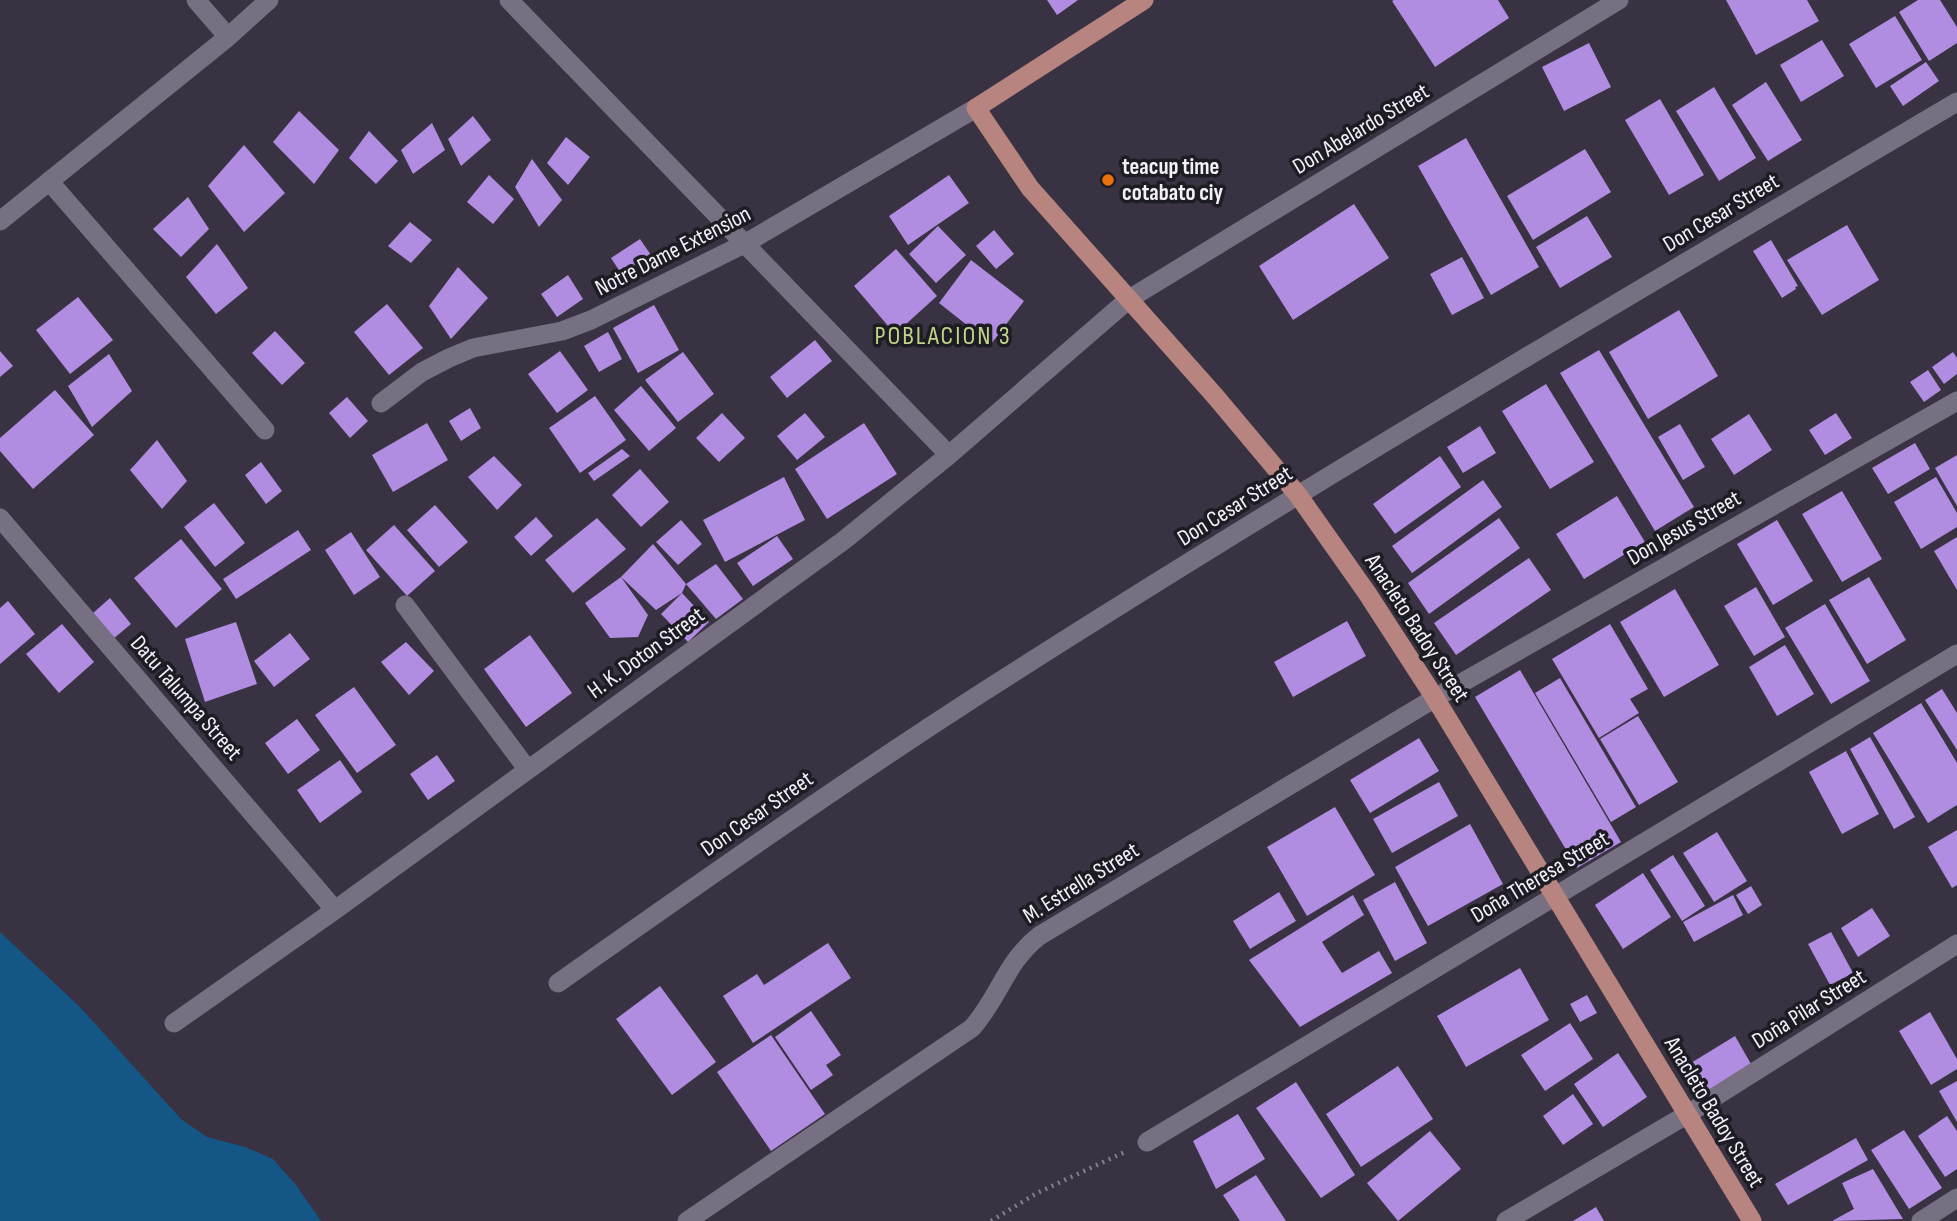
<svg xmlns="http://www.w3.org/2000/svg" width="1957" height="1221" font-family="'Sofia Sans Condensed',sans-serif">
  <rect width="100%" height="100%" fill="#383242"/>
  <path fill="#145686" d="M 0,932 L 80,1007 L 181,1119 L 207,1137 L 245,1147 L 273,1159 L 296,1185 L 321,1221 L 0,1221 Z"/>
  <path fill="#b18de2" d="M 1047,0 L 1078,0 L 1057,15 Z
    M 1394,0 L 1498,0 L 1509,18 L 1435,67 L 1392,1 Z
    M 1726,0 L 1807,0 L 1819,21 L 1756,55 Z
    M 1918,0 L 1940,0 L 1957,27 L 1957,43 L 1929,61 L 1899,12 Z
    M 1895,16 L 1922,60 L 1876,88 L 1849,44 Z
    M 1822,40 L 1844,76 L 1801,102 L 1780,65 Z
    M 1589,43 L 1611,87 L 1564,111 L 1542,67 Z
    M 1926,62 L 1939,81 L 1903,106 L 1890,86 Z
    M 1766,82 L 1802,140 L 1768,161 L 1732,105 Z
    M 1714,87 L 1756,158 L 1719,181 L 1676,111 Z
    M 1660,99 L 1704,175 L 1669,195 L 1625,120 Z
    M 299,111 L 339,150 L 314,184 L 273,142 Z
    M 473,116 L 491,140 L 461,166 L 448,139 Z
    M 432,123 L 445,150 L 413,174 L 401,150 Z
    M 369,131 L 398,161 L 376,184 L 349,158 Z
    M 566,137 L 590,157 L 568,185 L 547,163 Z
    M 1466,138 L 1539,267 L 1491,295 L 1418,166 Z
    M 244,145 L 285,193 L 244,232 L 208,186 Z
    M 1585,149 L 1611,192 L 1533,240 L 1507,196 Z
    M 532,159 L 562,200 L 539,227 L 515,187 Z
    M 489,175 L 514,199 L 493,224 L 467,202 Z
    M 949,175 L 969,203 L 908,245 L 889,216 Z
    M 188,197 L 209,229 L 181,257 L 153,229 Z
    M 1354,204 L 1389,258 L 1293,320 L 1259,266 Z
    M 1587,216 L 1612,257 L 1560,288 L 1536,247 Z
    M 410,222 L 432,240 L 411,263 L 388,246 Z
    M 1847,225 L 1879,280 L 1822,315 L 1787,260 Z
    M 938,226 L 966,255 L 936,283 L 909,254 Z
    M 994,230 L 1014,254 L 996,269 L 976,246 Z
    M 640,239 L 655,261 L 626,281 L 611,258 Z
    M 1771,240 L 1798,286 L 1795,287 L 1796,289 L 1782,298 L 1753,251 Z
    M 217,244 L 248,288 L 216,314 L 186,277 Z
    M 896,249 L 937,296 L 895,334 L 854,286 Z
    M 1462,257 L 1484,298 L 1452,315 L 1430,274 Z
    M 971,260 L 1024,301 L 991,344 L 939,303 Z
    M 458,267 L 488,298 L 451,339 L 429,306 Z
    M 568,275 L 583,299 L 557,317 L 541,294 Z
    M 78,297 L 113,340 L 70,374 L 36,330 Z
    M 387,304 L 423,348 L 389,375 L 354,332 Z
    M 654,305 L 679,350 L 638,373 L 613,328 Z
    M 1679,310 L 1718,376 L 1648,419 L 1609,352 Z
    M 275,331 L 305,363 L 282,385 L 252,353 Z
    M 608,332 L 622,359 L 599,372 L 584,346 Z
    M 815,340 L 832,361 L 787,398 L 770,377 Z
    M 1599,350 L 1694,507 L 1655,531 L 1560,373 Z
    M 0,351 L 13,366 L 0,377 Z
    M 560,351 L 588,390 L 557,413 L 528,374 Z
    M 683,352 L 714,394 L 678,422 L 645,380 Z
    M 1953,352 L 1957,358 L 1957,374 L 1944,384 L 1932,367 Z
    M 109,354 L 132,391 L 92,427 L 68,386 Z
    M 1928,370 L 1941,390 L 1924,402 L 1910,382 Z
    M 1546,384 L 1594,462 L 1550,489 L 1502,411 Z
    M 641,386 L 676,428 L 649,451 L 614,410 Z
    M 55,390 L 94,435 L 33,489 L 0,451 L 0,438 Z
    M 595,396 L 626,440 L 580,473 L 549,428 Z
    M 347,397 L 368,421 L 350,438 L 329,413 Z
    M 470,408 L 481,428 L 461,441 L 449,421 Z
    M 722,413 L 745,438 L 719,462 L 696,438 Z
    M 805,413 L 825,437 L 797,460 L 777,436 Z
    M 1836,413 L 1852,438 L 1825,455 L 1809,430 Z
    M 1749,414 L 1772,450 L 1734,475 L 1711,439 Z
    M 427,423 L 448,460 L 393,492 L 372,455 Z
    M 864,423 L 897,474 L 827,519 L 795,469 Z
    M 1680,424 L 1705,467 L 1683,480 L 1658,437 Z
    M 1480,426 L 1496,453 L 1463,473 L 1447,447 Z
    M 157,440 L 187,481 L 162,509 L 130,470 Z
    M 1915,443 L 1930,469 L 1888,494 L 1872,468 Z
    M 622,449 L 630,456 L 594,481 L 588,473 Z
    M 1957,455 L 1957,506 L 1935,468 Z
    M 494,456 L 522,485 L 497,510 L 468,477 Z
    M 1440,456 L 1461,487 L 1395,534 L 1373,504 Z
    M 261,462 L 282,491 L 266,504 L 245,475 Z
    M 640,469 L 669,502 L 641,527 L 612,495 Z
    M 784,477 L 805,520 L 725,562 L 703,520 Z
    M 1936,477 L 1957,513 L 1957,527 L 1921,549 L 1894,502 Z
    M 1483,480 L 1502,507 L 1412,573 L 1392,546 Z
    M 1842,491 L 1882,559 L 1842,582 L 1802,514 Z
    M 1617,496 L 1645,542 L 1584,579 L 1556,534 Z
    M 214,503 L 245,543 L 215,567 L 184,527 Z
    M 435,505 L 468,542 L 439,567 L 407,530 Z
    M 536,517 L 553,536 L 531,556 L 514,537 Z
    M 597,518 L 626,549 L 573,593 L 545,560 Z
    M 1499,518 L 1520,548 L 1429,614 L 1408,583 Z
    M 681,520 L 702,544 L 678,565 L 656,542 Z
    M 1777,520 L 1813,581 L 1773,605 L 1737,544 Z
    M 394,525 L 435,571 L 407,596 L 366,550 Z
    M 298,530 L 311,550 L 236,599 L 223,579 Z
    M 351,532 L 380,577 L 354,595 L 325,550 Z
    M 777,536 L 793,559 L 753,586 L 737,563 Z
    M 1957,537 L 1957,590 L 1934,551 Z
    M 181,539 L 222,589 L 176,628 L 134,578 Z
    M 653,544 L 686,584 L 716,564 L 743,599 L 716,619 L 686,584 L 682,593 L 656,610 L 621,577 Z
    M 1529,558 L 1551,590 L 1456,655 L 1434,623 Z
    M 621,577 L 648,615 L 638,637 L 610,638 L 585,603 Z
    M 1869,577 L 1906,640 L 1867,664 L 1829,600 Z
    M 1756,587 L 1785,637 L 1754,656 L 1724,606 Z
    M 1675,589 L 1719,665 L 1664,697 L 1620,622 Z
    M 682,593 L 709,622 L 688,642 L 661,614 Z
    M 110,598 L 131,624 L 113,639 L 92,614 Z
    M 8,601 L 35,634 L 0,664 L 0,608 Z
    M 1825,604 L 1870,681 L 1831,704 L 1785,628 Z
    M 1347,621 L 1366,656 L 1293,697 L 1274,662 Z
    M 236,622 L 257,684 L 205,702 L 185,639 Z
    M 62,624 L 94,662 L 59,693 L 26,654 Z
    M 1610,624 L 1648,689 L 1630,699 L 1639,713 L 1599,738 L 1552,659 Z
    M 290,633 L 310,659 L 274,687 L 254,661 Z
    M 530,635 L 572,693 L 526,727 L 484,669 Z
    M 406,642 L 434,671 L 409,695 L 381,662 Z
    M 1785,645 L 1814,694 L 1777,716 L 1749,667 Z
    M 1520,670 L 1621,842 L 1577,868 L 1475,697 Z
    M 1560,678 L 1636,807 L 1611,822 L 1535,693 Z
    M 354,687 L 396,745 L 357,773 L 315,715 Z
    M 1942,689 L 1957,713 L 1957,750 L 1925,700 Z
    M 1921,703 L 1957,763 L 1957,805 L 1928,823 L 1873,733 Z
    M 1638,716 L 1678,782 L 1639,805 L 1600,739 Z
    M 297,719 L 320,750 L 288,774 L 265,743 Z
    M 1870,737 L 1915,817 L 1894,829 L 1850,749 Z
    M 1419,738 L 1439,771 L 1370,813 L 1350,780 Z
    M 1846,751 L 1879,814 L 1842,834 L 1809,772 Z
    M 437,755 L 455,781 L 428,800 L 410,774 Z
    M 340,760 L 362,792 L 320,823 L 297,790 Z
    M 1439,782 L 1458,816 L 1392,853 L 1373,819 Z
    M 1335,807 L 1375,875 L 1307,916 L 1267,847 Z
    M 1470,824 L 1503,884 L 1428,926 L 1395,867 Z
    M 1957,830 L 1957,885 L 1952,888 L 1928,847 Z
    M 1717,832 L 1747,881 L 1714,902 L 1683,853 Z
    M 1673,855 L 1705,906 L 1682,921 L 1650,870 Z
    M 1643,873 L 1671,917 L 1623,949 L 1595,905 Z
    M 1395,882 L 1427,943 L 1395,961 L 1363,900 Z
    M 1751,886 L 1762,905 L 1748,914 L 1736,895 Z
    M 1279,892 L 1296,921 L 1250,949 L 1233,921 Z
    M 1353,895 L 1364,915 L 1322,942 L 1342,973 L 1379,951 L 1392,973 L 1300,1027 L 1249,960 Z
    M 1733,895 L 1743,915 L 1694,942 L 1683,922 Z
    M 1872,908 L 1890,936 L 1858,957 L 1841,928 Z
    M 1831,932 L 1853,973 L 1830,985 L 1808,944 Z
    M 828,943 L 851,978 L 753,1043 L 723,996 L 757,974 L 764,985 Z
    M 1520,968 L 1549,1020 L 1466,1067 L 1437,1016 Z
    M 660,986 L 716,1062 L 672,1095 L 616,1019 Z
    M 1587,995 L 1597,1013 L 1580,1022 L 1570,1004 Z
    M 811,1011 L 841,1055 L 826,1065 L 833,1075 L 811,1090 L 775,1037 Z
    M 1930,1012 L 1957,1059 L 1957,1069 L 1931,1085 L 1899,1031 Z
    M 1570,1023 L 1593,1059 L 1545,1091 L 1521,1055 Z
    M 771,1035 L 825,1114 L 771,1151 L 717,1072 Z
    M 1735,1036 L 1751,1064 L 1703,1094 L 1686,1066 Z
    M 1618,1053 L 1647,1097 L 1603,1127 L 1574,1084 Z
    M 1398,1066 L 1433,1119 L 1361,1167 L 1326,1114 Z
    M 1957,1081 L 1957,1122 L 1939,1091 Z
    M 1296,1082 L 1355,1175 L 1321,1198 L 1256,1108 Z
    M 1573,1094 L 1593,1124 L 1563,1145 L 1543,1116 Z
    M 1238,1114 L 1265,1159 L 1216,1189 L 1193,1141 Z
    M 1947,1116 L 1957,1131 L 1957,1169 L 1945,1177 L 1918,1136 Z
    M 1904,1130 L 1942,1188 L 1909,1209 L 1871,1150 Z
    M 1430,1131 L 1461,1169 L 1398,1221 L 1367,1183 Z
    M 1856,1138 L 1868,1160 L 1788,1205 L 1775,1184 Z
    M 1873,1169 L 1903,1219 L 1832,1221 L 1854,1209 L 1842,1183 Z
    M 1256,1175 L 1286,1221 L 1240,1221 L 1223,1195 Z
    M 1596,1207 L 1604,1221 L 1573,1221 Z"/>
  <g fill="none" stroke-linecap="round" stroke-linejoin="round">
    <path stroke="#837d8c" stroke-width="4.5" stroke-dasharray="2 5" stroke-linecap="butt" d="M 991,1221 L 1037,1193 L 1127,1151"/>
    <path stroke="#777082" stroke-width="19" d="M 196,0 L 228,37
      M 509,0 L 949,455
      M 49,181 L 265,430
      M 0,221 L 228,37 L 269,0
      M 381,403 L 422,372 L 449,358 L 473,348 L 562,331 L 591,320 L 746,243 L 976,108
      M 0,518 L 335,910
      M 405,605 L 528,770
      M 558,983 C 698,884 839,785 983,692 C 1303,487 1630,295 1957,102
      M 174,1023 L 335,910 L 843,541 L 949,455 L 1129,299 L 1619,0
      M 1147,1142 L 1957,654
      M 687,1221 L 972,1028 C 1000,996 1005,963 1039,936 L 1435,698 L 1957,401
      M 1506,1221 L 1686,1115 L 1957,944
      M 1921,1221 L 1957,1198"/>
    <path stroke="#b7847f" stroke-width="19" d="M 1144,0 L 976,108 L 1030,188 L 1215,396 L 1298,495 L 1367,593 L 1435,698 L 1752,1221"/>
  </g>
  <circle fill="#e8710a" stroke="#1e1c23" stroke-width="2.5" cx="1108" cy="180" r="7"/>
  <g text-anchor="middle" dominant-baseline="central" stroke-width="7" stroke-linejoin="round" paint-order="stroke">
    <g font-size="23" fill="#f4f0fb" stroke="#1e1c23">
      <text transform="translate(1361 129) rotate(-31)">Don Abelardo Street</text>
      <text transform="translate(1721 213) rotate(-31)">Don Cesar Street</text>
      <text transform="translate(673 251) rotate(-27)">Notre Dame Extension</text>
      <text transform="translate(1235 506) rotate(-32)">Don Cesar Street</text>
      <text transform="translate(1684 528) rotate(-30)">Don Jesus Street</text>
      <text transform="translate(1417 628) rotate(57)">Anacleto Badoy Street</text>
      <text transform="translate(646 653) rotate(-36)">H. K. Doton Street</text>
      <text transform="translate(186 698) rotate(49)">Datu Talumpa Street</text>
      <text transform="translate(757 814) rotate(-35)">Don Cesar Street</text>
      <text transform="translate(1540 877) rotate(-31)">Doña Theresa Street</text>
      <text transform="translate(1081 883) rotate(-32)">M. Estrella Street</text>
      <text transform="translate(1809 1009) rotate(-32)">Doña Pilar Street</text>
      <text transform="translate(1714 1112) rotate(59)">Anacleto Badoy Street</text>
    </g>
    <g font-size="23" font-weight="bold" fill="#f4f0fb" stroke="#1e1c23" text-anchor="start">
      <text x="1122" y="167">teacup time<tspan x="1122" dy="26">cotabato ciy</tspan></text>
    </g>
    <g font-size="26" letter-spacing="2" fill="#bfd489" stroke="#1e1c23">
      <text x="943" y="336">POBLACION 3</text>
    </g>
  </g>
</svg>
